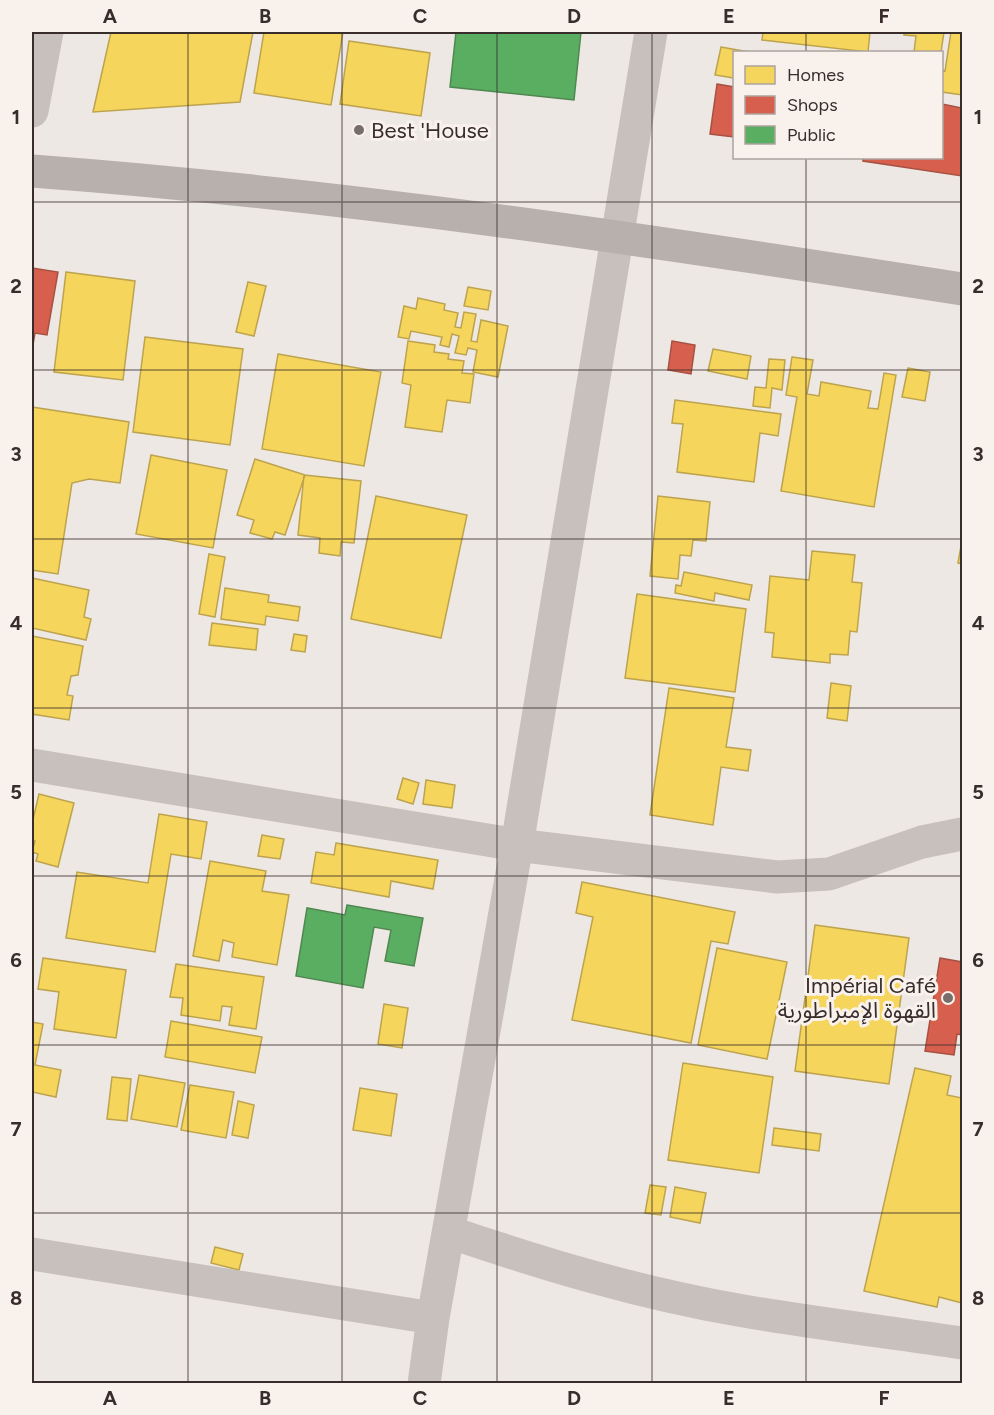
<svg xmlns="http://www.w3.org/2000/svg" width="994" height="1415" font-family="Figtree,'Noto Sans Arabic',sans-serif">
  <rect width="100%" height="100%" fill="#ede8e4"/>
  <path fill="#f6d55c" stroke="#bda34d" stroke-width="1.5" d="M 111,32 L 253,32 L 240,102 L 93,112 Z
    M 264,32 L 343,32 L 331,105 L 254,93 Z
    M 763,32 L 870,32 L 868,52 L 762,40 Z
    M 905,32 L 944,32 L 941,52 L 914,52 L 916,36 L 904,35 Z
    M 951,32 L 962,32 L 962,95 L 942,92 L 942,70 L 945,71 Z
    M 349,41 L 430,53 L 421,116 L 340,104 Z
    M 721,47 L 749,52 L 734,52 L 734,78 L 715,75 Z
    M 66,272 L 135,281 L 123,380 L 54,372 Z
    M 248,282 L 266,286 L 254,336 L 236,332 Z
    M 468,287 L 491,291 L 488,310 L 464,306 Z
    M 418,298 L 445,304 L 444,310 L 458,313 L 455,327 L 461,328 L 464,312 L 476,314 L 471,341 L 477,342 L 481,320 L 508,326 L 498,377 L 473,372 L 477,350 L 468,348 L 466,355 L 455,353 L 459,336 L 452,334 L 449,347 L 440,345 L 442,337 L 411,331 L 409,339 L 398,337 L 404,306 L 416,309 Z
    M 145,337 L 243,349 L 230,445 L 133,432 Z
    M 408,341 L 435,345 L 434,352 L 449,354 L 448,359 L 464,361 L 462,373 L 474,374 L 470,403 L 447,400 L 442,432 L 405,427 L 411,385 L 402,383 Z
    M 713,349 L 751,356 L 747,379 L 708,371 Z
    M 278,354 L 381,372 L 364,466 L 262,449 Z
    M 792,357 L 813,360 L 807,394 L 819,396 L 821,382 L 871,391 L 868,408 L 878,409 L 884,373 L 896,375 L 874,507 L 781,491 L 797,397 L 786,395 Z
    M 769,359 L 785,360 L 782,390 L 772,388 L 770,408 L 753,406 L 755,387 L 766,388 Z
    M 908,368 L 930,372 L 925,401 L 902,397 Z
    M 675,400 L 781,414 L 778,436 L 760,433 L 754,482 L 677,472 L 683,424 L 672,423 Z
    M 32,407 L 129,422 L 120,483 L 89,479 L 72,483 L 58,574 L 32,570 Z
    M 151,455 L 227,470 L 213,548 L 136,534 Z
    M 255,459 L 305,475 L 285,535 L 275,532 L 272,539 L 250,533 L 254,520 L 237,515 Z
    M 304,475 L 361,481 L 354,543 L 341,542 L 340,556 L 319,553 L 320,538 L 298,535 Z
    M 376,496 L 467,515 L 441,638 L 351,619 Z
    M 658,496 L 710,502 L 706,541 L 693,540 L 691,556 L 680,555 L 678,579 L 650,576 Z
    M 962,540 L 962,564 L 958,563 Z
    M 812,551 L 855,555 L 852,582 L 862,583 L 857,632 L 850,631 L 848,655 L 830,654 L 830,663 L 772,657 L 774,633 L 765,632 L 770,576 L 809,580 Z
    M 209,554 L 225,557 L 215,617 L 199,614 Z
    M 684,572 L 752,585 L 749,600 L 715,593 L 714,601 L 675,593 L 676,585 L 681,586 Z
    M 32,578 L 89,590 L 84,617 L 91,619 L 86,640 L 32,628 Z
    M 225,588 L 269,595 L 268,602 L 300,607 L 298,621 L 266,616 L 265,625 L 221,619 Z
    M 637,594 L 746,609 L 735,692 L 625,678 Z
    M 212,623 L 258,629 L 256,650 L 209,645 Z
    M 294,634 L 307,636 L 305,652 L 291,650 Z
    M 32,636 L 83,646 L 78,675 L 71,676 L 67,695 L 73,696 L 69,720 L 32,714 Z
    M 831,683 L 851,686 L 847,721 L 827,718 Z
    M 669,688 L 734,698 L 726,747 L 751,750 L 748,771 L 721,767 L 713,825 L 650,815 Z
    M 403,778 L 419,783 L 413,804 L 397,799 Z
    M 426,780 L 455,785 L 452,808 L 423,804 Z
    M 39,794 L 74,803 L 58,867 L 36,861 L 38,854 L 32,852 L 35,841 L 32,840 L 32,824 Z
    M 159,814 L 207,822 L 201,859 L 171,854 L 155,952 L 66,938 L 77,872 L 148,883 Z
    M 262,835 L 284,839 L 280,859 L 258,856 Z
    M 336,843 L 438,860 L 433,889 L 391,881 L 389,897 L 311,883 L 316,852 L 334,855 Z
    M 210,861 L 266,871 L 262,891 L 289,895 L 277,965 L 232,957 L 234,943 L 223,940 L 219,961 L 193,956 Z
    M 582,882 L 735,912 L 728,944 L 711,941 L 691,1043 L 572,1020 L 593,917 L 576,913 Z
    M 815,925 L 909,938 L 889,1084 L 795,1071 Z
    M 717,948 L 787,962 L 767,1059 L 698,1045 Z
    M 43,958 L 126,970 L 116,1038 L 54,1029 L 59,992 L 38,989 Z
    M 176,964 L 264,977 L 256,1029 L 229,1025 L 232,1007 L 222,1006 L 220,1021 L 181,1015 L 183,998 L 170,997 Z
    M 384,1004 L 408,1008 L 402,1048 L 378,1044 Z
    M 171,1021 L 262,1037 L 255,1073 L 165,1057 Z
    M 32,1022 L 43,1024 L 35,1065 L 61,1070 L 56,1097 L 32,1092 Z
    M 683,1063 L 773,1077 L 759,1173 L 668,1160 Z
    M 915,1068 L 951,1076 L 947,1095 L 962,1098 L 962,1303 L 939,1297 L 937,1307 L 864,1291 Z
    M 139,1075 L 185,1083 L 177,1127 L 131,1119 Z
    M 112,1077 L 131,1079 L 127,1121 L 107,1119 Z
    M 190,1085 L 234,1092 L 226,1138 L 181,1130 Z
    M 360,1088 L 397,1094 L 391,1136 L 353,1130 Z
    M 238,1101 L 254,1105 L 248,1138 L 232,1135 Z
    M 774,1128 L 821,1134 L 819,1151 L 772,1145 Z
    M 650,1185 L 666,1187 L 661,1215 L 645,1213 Z
    M 675,1187 L 706,1193 L 700,1223 L 670,1217 Z
    M 215,1247 L 243,1254 L 239,1270 L 211,1263 Z"/>
  <path fill="#d6604d" stroke="#a75143" stroke-width="1.5" d="M 717,84 L 734,87 L 734,137 L 710,134 Z
    M 942,104 L 962,108 L 962,176 L 863,161 L 863,158 L 942,158 Z
    M 32,268 L 58,272 L 47,335 L 35,333 L 32,350 Z
    M 672,341 L 695,345 L 691,374 L 668,370 Z
    M 940,958 L 962,962 L 962,1035 L 957,1034 L 954,1055 L 925,1051 Z"/>
  <path fill="#5aae61" stroke="#508751" stroke-width="1.5" d="M 456,32 L 581,32 L 574,100 L 450,87 Z
    M 347,905 L 423,918 L 414,966 L 385,961 L 391,930 L 374,927 L 363,988 L 296,976 L 307,908 L 345,915 Z"/>
  <g fill="none" stroke-linecap="round" stroke-linejoin="round">
    <path stroke="#c7c0bd" stroke-width="33" d="M 32,111 L 47,32
      M 32,765 L 517,845 L 777,877 L 829,874 L 922,842 L 962,834
      M 449,1232 C 543,1264 639,1293 738,1310 C 812,1323 888,1332 962,1343
      M 32,1254 L 433,1318
      M 424,1384 L 433,1318 L 517,845 L 651,32"/>
    <path stroke="#b7b0ad" stroke-width="33" d="M 32,171 C 343,194 654,241 962,289"/>
  </g>
  <path fill="none" stroke="#382d2b" stroke-width="1.5" stroke-opacity="0.55" d="M 188,32 L 188,1384M 342,32 L 342,1384M 497,32 L 497,1384M 652,32 L 652,1384M 806,32 L 806,52M 806,158 L 806,1384M 32,202 L 962,202M 32,370 L 962,370M 32,539 L 962,539M 32,708 L 962,708M 32,876 L 962,876M 32,1045 L 962,1045M 32,1213 L 962,1213"/>
  <g fill="#776e6c" stroke="#f9f1ec" stroke-width="2">
    <circle cx="359" cy="130" r="6"/>
    <circle cx="948" cy="998" r="6"/>
  </g>
  <g text-anchor="middle" dominant-baseline="central" stroke-width="6" stroke-linejoin="round" paint-order="stroke">
    <g font-size="22" fill="#382d2b" stroke="#f9f1ec" text-anchor="start">
      <text x="371" y="130">Best 'House</text>
      <text x="936" y="985" text-anchor="end">Impérial Café<tspan x="936" dy="25">القهوة الإمبراطورية</tspan></text>
    </g>
  </g>
  <rect width="994" height="1415" fill="none" stroke="#f9f1ec" stroke-width="66"/>
  <rect x="733" y="51" width="210" height="108" fill="#f9f1ec" stroke="#aca39f" stroke-width="1.5"/>
  <rect x="745" y="66" width="30" height="18" fill="#f6d55c" stroke="#aca39f" stroke-width="1.5"/>
  <text x="787" y="81" font-size="18" fill="#382d2b">Homes</text>
  <rect x="745" y="96" width="30" height="18" fill="#d6604d" stroke="#aca39f" stroke-width="1.5"/>
  <text x="787" y="111" font-size="18" fill="#382d2b">Shops</text>
  <rect x="745" y="126" width="30" height="18" fill="#5aae61" stroke="#aca39f" stroke-width="1.5"/>
  <text x="787" y="141" font-size="18" fill="#382d2b">Public</text>
  <rect x="33" y="33" width="928" height="1349" fill="none" stroke="#382d2b" stroke-width="2"/>
  <g font-size="20" text-anchor="middle" font-weight="bold" fill="#382d2b">
    <text x="110" y="23">A</text>
    <text x="265" y="23">B</text>
    <text x="420" y="23">C</text>
    <text x="574" y="23">D</text>
    <text x="729" y="23">E</text>
    <text x="884" y="23">F</text>
    <text x="16" y="124">1</text>
    <text x="978" y="124">1</text>
    <text x="16" y="293">2</text>
    <text x="978" y="293">2</text>
    <text x="16" y="461">3</text>
    <text x="978" y="461">3</text>
    <text x="16" y="630">4</text>
    <text x="978" y="630">4</text>
    <text x="16" y="799">5</text>
    <text x="978" y="799">5</text>
    <text x="16" y="967">6</text>
    <text x="978" y="967">6</text>
    <text x="16" y="1136">7</text>
    <text x="978" y="1136">7</text>
    <text x="16" y="1305">8</text>
    <text x="978" y="1305">8</text>
    <text x="110" y="1405">A</text>
    <text x="265" y="1405">B</text>
    <text x="420" y="1405">C</text>
    <text x="574" y="1405">D</text>
    <text x="729" y="1405">E</text>
    <text x="884" y="1405">F</text>
  </g>
</svg>
